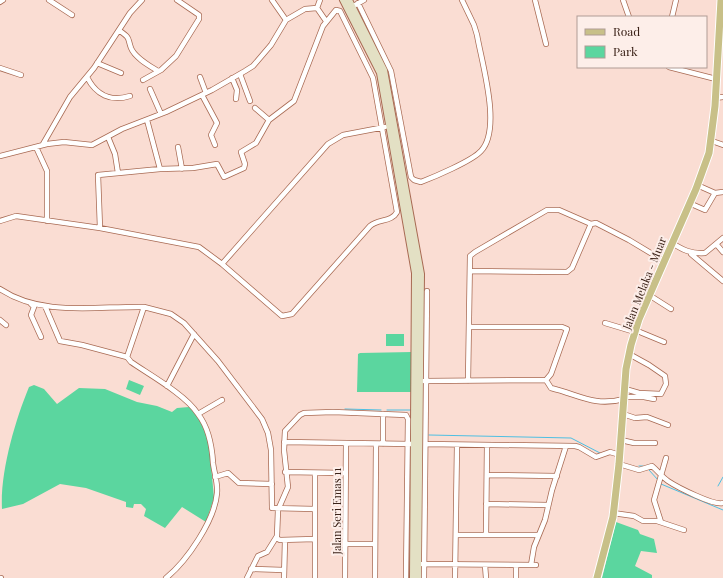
<svg xmlns="http://www.w3.org/2000/svg" width="723" height="578" font-family="'Playfair Display',serif">
  <rect width="100%" height="100%" fill="#faddd3"/>
  <path fill="#5bd69f" d="M 386,334 L 404,334 L 404,346 L 386,346 Z
    M 412,352 L 411,392 L 357,392 L 358,354 L 360,353 Z
    M 129,380 L 144,386 L 140,395 L 126,389 Z
    M 34,385 L 44,389 L 57,404 L 79,388 L 105,389 L 137,402 L 157,406 L 172,412 L 177,408 L 189,407 L 198,415 L 207,436 L 210,454 L 214,498 L 206,522 L 182,507 L 165,528 L 144,516 L 146,509 L 141,504 L 134,504 L 133,508 L 126,507 L 126,502 L 86,488 L 60,484 L 23,504 L 2,509 C 0,472 15,421 29,387 Z
    M 616,522 L 638,530 L 640,534 L 654,539 L 657,553 L 641,551 L 635,566 L 652,575 L 652,578 L 602,578 Z"/>
  <g fill="none" stroke-linecap="round" stroke-linejoin="round">
    <path stroke="#4ebfe2" stroke-width="1" d="M 345,409 L 381,410
      M 387,410 L 411,410
      M 429,435 L 571,438 L 600,453
      M 639,466 L 643,466
      M 649,470 L 658,480
      M 661,484 L 723,510
      M 718,486 L 723,477"/>
    <defs>
      <path id="street" d="M 49,0 L 72,15
        M 272,0 L 286,20
        M 535,0 L 546,44
        M 623,0 L 629,17
        M 0,2 L 3,0
        M 358,3 L 391,71 L 411,177 L 414,180 L 421,182 C 434,177 472,161 481,151 C 502,129 482,64 477,35 L 474,25 L 462,0
        M 317,8 L 326,21
        M 317,8 L 320,0
        M 350,8 L 364,0
        M 672,17 L 676,0
        M 120,31 C 131,39 127,37 131,48 C 135,58 150,66 158,71
        M 97,63 L 121,73
        M 669,67 L 716,79
        M 0,68 L 21,75
        M 240,74 L 250,101
        M 87,77 C 96,95 111,102 130,96
        M 200,77 L 206,93
        M 232,78 L 237,90 L 236,99
        M 143,80 L 161,70 L 176,56 L 199,19 L 199,15 L 177,0
        M 150,89 L 161,114
        M 202,95 L 217,123 L 211,135 L 215,145
        M 715,98 L 723,97
        M 255,108 L 269,120
        M 147,120 L 160,169
        M 108,137 L 115,154 L 118,173
        M 712,141 L 723,145
        M 43,144 L 70,97 L 94,68 L 130,13 L 142,0
        M 36,147 L 47,171 L 47,221
        M 178,147 L 182,169
        M 0,156 L 47,144 L 64,142 L 92,145 L 122,129 L 166,112 L 212,90 L 245,71 L 253,66 L 271,45 L 286,20 L 305,9 L 317,8
        M 715,193 L 723,192
        M 689,203 L 705,210 L 715,193 L 697,185
        M 0,221 L 16,216 L 100,228 L 199,247 L 222,264 L 282,316 L 292,314 L 370,226 C 378,219 392,222 397,212 L 373,78 L 340,11 L 336,10 L 323,26 L 294,101 L 269,120 L 256,143 L 241,152 L 245,164 L 244,168 L 224,177 L 217,164 L 193,168 L 160,169 L 98,175 L 100,228
        M 672,243 C 683,250 691,254 705,253 L 723,238
        M 717,245 L 723,252
        M 691,254 L 723,281
        M 222,264 L 328,144 L 343,135 L 385,127
        M 470,271 L 567,272 L 572,268 L 591,224
        M 0,289 C 42,317 96,306 144,307 L 171,314 L 184,323 L 218,361 L 262,419 L 268,433 L 271,450 L 272,508 L 315,509
        M 649,295 L 671,309
        M 30,303 L 34,307 L 31,315 L 41,337
        M 45,306 L 60,341 L 82,345 L 127,357 L 131,362 C 150,375 186,395 198,414 C 209,428 212,446 213,463 C 214,472 218,483 217,493 C 215,520 187,561 166,578
        M 0,320 L 6,325
        M 605,323 L 635,332
        M 635,330 L 664,342
        M 127,357 L 144,307
        M 546,380 L 551,388 C 580,395 594,407 624,399
        M 424,381 L 546,380 L 551,374 L 567,329 L 562,327 L 469,327
        M 468,381 L 470,256 L 475,252 L 547,210 L 559,210 L 591,224 L 596,223 L 629,240 L 664,261
        M 167,386 L 194,334
        M 625,389 L 639,393 L 661,394 L 666,384 L 665,376 L 649,365 L 629,354
        M 624,397 L 644,397 L 654,399
        M 198,414 L 222,400
        M 623,414 L 635,418 L 647,417 L 668,425
        M 621,440 L 634,443 L 655,443
        M 284,442 L 411,444
        M 383,444 L 383,414
        M 426,444 L 575,446 L 579,447 L 596,457 L 610,452 L 620,455
        M 619,464 L 639,470 L 652,466 C 658,471 662,477 668,481 C 677,487 714,506 723,503
        M 285,472 L 345,473
        M 487,475 L 557,476
        M 215,477 L 228,473 L 239,483 L 272,484
        M 486,504 L 548,505
        M 613,513 L 634,516 L 643,521 L 657,521 L 684,530
        M 661,522 L 654,500 L 666,458
        M 456,535 L 537,535
        M 486,535 L 487,445
        M 276,538 L 280,540 L 315,539
        M 345,544 L 375,544
        M 422,564 L 536,565
        M 485,565 L 486,578
        M 531,565 L 534,547 L 545,520 L 552,490 L 566,446
        M 251,569 L 284,570
        M 0,578 L 1,578
        M 247,578 L 258,556 L 267,552 L 277,536 L 278,510 L 288,487 L 284,450 L 285,431 L 300,415 L 304,413 L 333,412 L 406,415 L 408,419 L 406,578
        M 284,578 L 285,540
        M 315,578 L 315,473
        M 345,578 L 346,443
        M 375,578 L 376,444
        M 424,578 L 427,291
        M 455,578 L 457,445
        M 516,578 L 516,565"/>
      <path id="secondary" d="M 343,0 L 380,73 L 415,273 L 413,578
        M 349,0 L 384,70 L 421,274 L 418,578"/>
      <path id="primary" d="M 597,578 L 613,517 L 619,464 L 626,369 L 631,345 L 639,319 L 696,189 L 709,153 L 715,106 L 721,0"/>
    </defs>
    <use href="#street" stroke="#a86a53" stroke-width="6"/>
    <use href="#secondary" stroke="#a86a53" stroke-width="8"/>
    <use href="#primary" stroke="#fff" stroke-width="9"/>
    <use href="#street" stroke="#fff" stroke-width="4.5"/>
    <use href="#secondary" stroke="#e3e0c4" stroke-width="6"/>
    <use href="#primary" stroke="#c8c088" stroke-width="7"/>
  </g>
  <g text-anchor="middle" dominant-baseline="central" stroke-width="4" stroke-linejoin="round" paint-order="stroke">
    <g font-size="11" fill="#3a2117" stroke="#fdeee9">
      <text transform="translate(644 283) rotate(-68)">Jalan Melaka - Muar</text>
      <text transform="translate(336 511) rotate(-90)">Jalan Seri Emas 11</text>
    </g>
  </g>
  <rect x="577" y="16" width="130" height="52" fill="#fdeee9" stroke="#af9c95"/>
  <rect x="585" y="29" width="20" height="6" fill="#c8c088" stroke="#af9c95"/>
  <text x="613" y="36" font-size="12" fill="#3a2117">Road</text>
  <rect x="585" y="46" width="20" height="12" fill="#5bd69f" stroke="#af9c95"/>
  <text x="613" y="56" font-size="12" fill="#3a2117">Park</text>
</svg>
